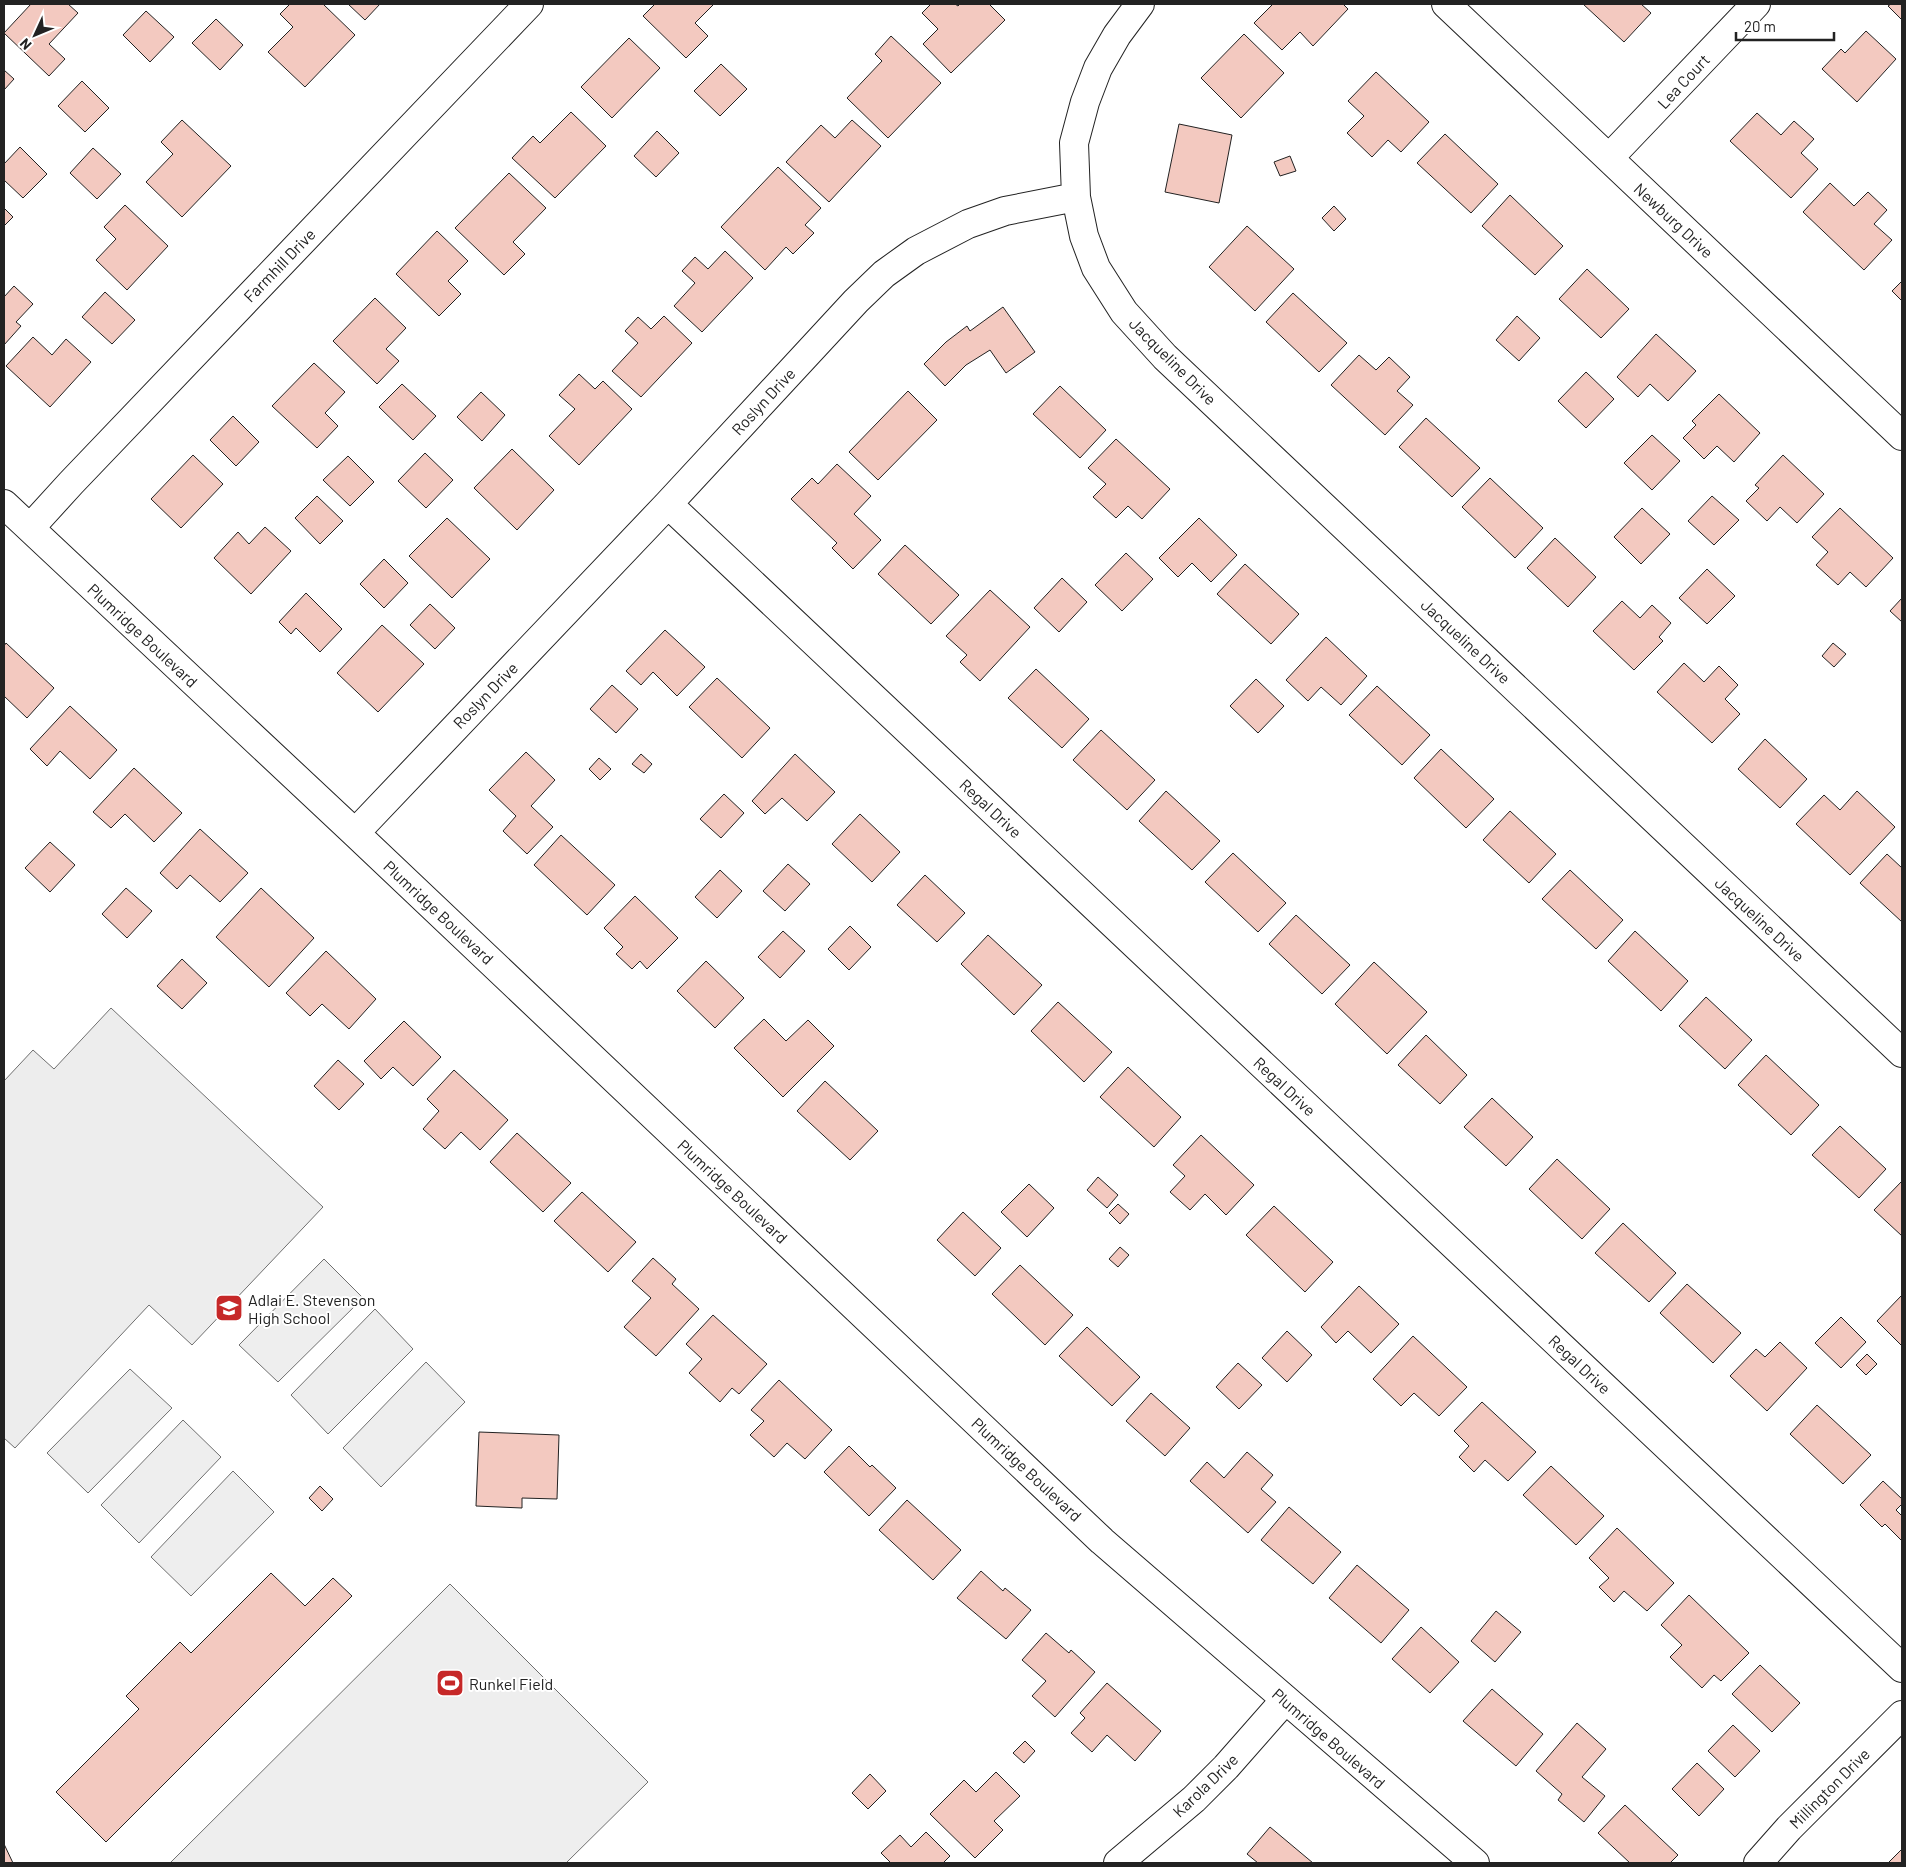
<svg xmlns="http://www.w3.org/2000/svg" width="1906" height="1867" font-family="Barlow,sans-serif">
  <rect width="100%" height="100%" fill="#fff"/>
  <path fill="#eee" stroke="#6f6f6f" d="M 324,1259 L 363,1298 L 278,1382 L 239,1345 Z
    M 375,1309 L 413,1349 L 328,1434 L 291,1395 Z
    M 426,1362 L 465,1402 L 381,1487 L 343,1448 Z
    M 130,1369 L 172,1408 L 88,1493 L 47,1453 Z
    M 183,1420 L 221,1457 L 139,1543 L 101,1505 Z
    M 233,1471 L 274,1512 L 191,1596 L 151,1557 Z
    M 450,1584 L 648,1782 L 566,1863 L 170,1863 Z"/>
  <path fill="#ededed" stroke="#6f6f6f" d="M 111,1008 L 323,1207 L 192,1345 L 149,1305 L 15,1448 L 4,1438 L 4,1081 L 33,1050 L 54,1069 Z"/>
  <path fill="#f3c9c0" stroke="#222" d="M 31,4 L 68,4 L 78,13 L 49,44 L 65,59 L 49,76 L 4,33 Z
    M 290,4 L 323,4 L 355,35 L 305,87 L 268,52 L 293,27 L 280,14 Z
    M 348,4 L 380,4 L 365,20 Z
    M 655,4 L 714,4 L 695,23 L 708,36 L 686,58 L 643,16 Z
    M 931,4 L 955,4 L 958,6 L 960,4 L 989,4 L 1005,20 L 951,73 L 923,44 L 938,29 L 922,13 Z
    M 1273,4 L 1343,4 L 1348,9 L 1313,46 L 1300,32 L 1282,50 L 1254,23 Z
    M 1583,4 L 1641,4 L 1651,13 L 1624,42 Z
    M 1891,4 L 1902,4 L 1902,20 L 1888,6 Z
    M 146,11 L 174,37 L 150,62 L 123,35 Z
    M 216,19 L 243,45 L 220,70 L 192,43 Z
    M 1866,31 L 1896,59 L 1857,102 L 1822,69 L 1841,49 L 1845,53 Z
    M 1244,34 L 1284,73 L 1241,118 L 1201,78 Z
    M 891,36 L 941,83 L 888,138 L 847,98 L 882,61 L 875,54 Z
    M 629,38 L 660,68 L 612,118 L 581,87 Z
    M 721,64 L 747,89 L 720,116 L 694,91 Z
    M 4,70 L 14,79 L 4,90 Z
    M 1376,72 L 1429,122 L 1401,152 L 1388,140 L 1372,157 L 1347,133 L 1364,116 L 1348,101 Z
    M 82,81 L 109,108 L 85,132 L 58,106 Z
    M 571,112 L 606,146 L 555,198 L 512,158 L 533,136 L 540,143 Z
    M 1757,113 L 1781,135 L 1794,121 L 1814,139 L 1801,153 L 1818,169 L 1791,198 L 1730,141 Z
    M 182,120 L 231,166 L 182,217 L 146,182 L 173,154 L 161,142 Z
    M 852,120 L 881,146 L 829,202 L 786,162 L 821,125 L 835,138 Z
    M 1179,124 L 1232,135 L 1219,203 L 1165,192 Z
    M 657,131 L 679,153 L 656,177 L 634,156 Z
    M 1445,134 L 1498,184 L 1471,213 L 1417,163 Z
    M 20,147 L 47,174 L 23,198 L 4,180 L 4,164 Z
    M 93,148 L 121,174 L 97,199 L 70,173 Z
    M 1290,156 L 1296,171 L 1280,176 L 1274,162 Z
    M 778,167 L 821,208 L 805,225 L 814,233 L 793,254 L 786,247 L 765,270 L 721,227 Z
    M 509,173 L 546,208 L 513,242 L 525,254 L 504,275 L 455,228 Z
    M 1830,183 L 1854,206 L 1868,192 L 1887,210 L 1874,224 L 1892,240 L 1864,270 L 1803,212 Z
    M 1510,195 L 1563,246 L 1535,275 L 1482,226 Z
    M 125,205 L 168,246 L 127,290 L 96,260 L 116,239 L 104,227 Z
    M 1334,206 L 1346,219 L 1334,231 L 1322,218 Z
    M 4,208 L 13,217 L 4,226 Z
    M 1247,226 L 1294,269 L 1255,311 L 1209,267 Z
    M 437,231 L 468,261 L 448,281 L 461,294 L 439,316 L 396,274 Z
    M 725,251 L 753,278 L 702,332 L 674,306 L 695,283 L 682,271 L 695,257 L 708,269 Z
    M 1587,269 L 1629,309 L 1601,338 L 1559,299 Z
    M 1902,281 L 1902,301 L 1892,291 Z
    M 14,286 L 33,304 L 16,322 L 21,326 L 4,345 L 4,297 Z
    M 105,292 L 135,320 L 112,344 L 82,317 Z
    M 1293,293 L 1347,343 L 1319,372 L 1266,322 Z
    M 375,298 L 406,328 L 386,349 L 399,361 L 377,384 L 333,341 Z
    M 1003,307 L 1035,352 L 1006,373 L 990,350 L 966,365 L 945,386 L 924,364 L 946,342 L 967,326 L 970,331 Z
    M 664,316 L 692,343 L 641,397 L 612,371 L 638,343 L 625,331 L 638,317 L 651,329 Z
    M 1517,316 L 1540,338 L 1519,361 L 1496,340 Z
    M 1656,334 L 1696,371 L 1668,401 L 1650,384 L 1638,397 L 1617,377 Z
    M 33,337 L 52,355 L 66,339 L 91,362 L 50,407 L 6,366 Z
    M 1359,355 L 1376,370 L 1389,357 L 1410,377 L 1397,391 L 1413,405 L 1385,435 L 1331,385 Z
    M 314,363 L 345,392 L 325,413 L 338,426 L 317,448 L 272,406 Z
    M 1586,372 L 1614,399 L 1586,428 L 1558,401 Z
    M 579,374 L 595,389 L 603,381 L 632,409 L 579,465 L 549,436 L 575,409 L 559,395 Z
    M 402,384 L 436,416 L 413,440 L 379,407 Z
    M 1060,386 L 1106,430 L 1080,458 L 1033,414 Z
    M 908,391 L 937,420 L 878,480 L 849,452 Z
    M 481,392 L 505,415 L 482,441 L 457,417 Z
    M 1719,394 L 1760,433 L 1734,462 L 1717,446 L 1704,459 L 1683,438 L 1696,425 L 1692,421 Z
    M 233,416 L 259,442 L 236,466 L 210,440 Z
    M 1426,418 L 1480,468 L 1452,497 L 1399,447 Z
    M 1652,435 L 1680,461 L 1652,490 L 1624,463 Z
    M 1116,439 L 1170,489 L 1142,519 L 1128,506 L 1116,518 L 1093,497 L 1106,484 L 1088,468 Z
    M 512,449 L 554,490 L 517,530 L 474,488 Z
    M 425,453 L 453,480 L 426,508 L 398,481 Z
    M 193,455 L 223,484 L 181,528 L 151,499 Z
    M 1783,455 L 1824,494 L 1797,523 L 1780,507 L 1767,521 L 1746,501 L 1759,488 L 1755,485 Z
    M 348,456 L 374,482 L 350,506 L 323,480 Z
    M 837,464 L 871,496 L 854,514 L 881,540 L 853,569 L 832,548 L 837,543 L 791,499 L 812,478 L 818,484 Z
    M 1490,478 L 1543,528 L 1515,558 L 1462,507 Z
    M 317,496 L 343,521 L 320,544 L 295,518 Z
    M 1712,496 L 1739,520 L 1714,545 L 1688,521 Z
    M 1642,508 L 1670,534 L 1641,564 L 1614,537 Z
    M 1840,508 L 1893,558 L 1866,587 L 1850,572 L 1838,585 L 1816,565 L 1828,552 L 1812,537 Z
    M 447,518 L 490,559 L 452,598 L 409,556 Z
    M 1199,518 L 1237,555 L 1211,582 L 1192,563 L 1178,577 L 1159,558 Z
    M 265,527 L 291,551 L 251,594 L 214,558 L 238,532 L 249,544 Z
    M 1555,538 L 1596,577 L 1568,607 L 1527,568 Z
    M 905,545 L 959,595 L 931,624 L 878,574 Z
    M 1126,553 L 1153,579 L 1122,611 L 1095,585 Z
    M 384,559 L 408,583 L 384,608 L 360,584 Z
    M 1245,564 L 1299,614 L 1271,644 L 1217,594 Z
    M 1707,569 L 1735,596 L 1707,624 L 1679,598 Z
    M 1062,578 L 1087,602 L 1059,632 L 1034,608 Z
    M 990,590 L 1030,627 L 980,681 L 960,662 L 967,655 L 946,636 Z
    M 306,593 L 342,629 L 320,652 L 296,628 L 291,634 L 279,622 Z
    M 1902,598 L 1902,622 L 1890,611 Z
    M 1622,601 L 1640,618 L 1652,605 L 1671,623 L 1659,637 L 1663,641 L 1634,670 L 1593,631 Z
    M 430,604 L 455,628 L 435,649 L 410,625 Z
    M 382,625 L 424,664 L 378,712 L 337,673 Z
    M 665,630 L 705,667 L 677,696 L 653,672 L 641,685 L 626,671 Z
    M 1326,637 L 1367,676 L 1341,705 L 1321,687 L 1308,701 L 1286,680 Z
    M 6,643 L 54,688 L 27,718 L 4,696 L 4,646 Z
    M 1833,643 L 1846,654 L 1834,667 L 1822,656 Z
    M 1684,663 L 1704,682 L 1719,666 L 1738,685 L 1725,699 L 1740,714 L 1712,743 L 1657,692 Z
    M 1036,669 L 1089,719 L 1062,748 L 1008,698 Z
    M 717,678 L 770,728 L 742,758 L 689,707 Z
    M 1256,679 L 1284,706 L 1258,733 L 1230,706 Z
    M 612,685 L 638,709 L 616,733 L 590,709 Z
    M 1377,686 L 1430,735 L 1402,765 L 1349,715 Z
    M 70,706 L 117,750 L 90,779 L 60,751 L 47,766 L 30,749 Z
    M 1101,730 L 1155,780 L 1127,810 L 1073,760 Z
    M 1765,739 L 1807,779 L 1780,808 L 1738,769 Z
    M 1441,749 L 1494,799 L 1466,828 L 1414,778 Z
    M 526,752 L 555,780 L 531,806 L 553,827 L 527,854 L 503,831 L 516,816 L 489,790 Z
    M 641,754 L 652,764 L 644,773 L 632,764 Z
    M 795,754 L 835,792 L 807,821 L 782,798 L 765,814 L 752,801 Z
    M 599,758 L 611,769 L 600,780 L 589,769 Z
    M 134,768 L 182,813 L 154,842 L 125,814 L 111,828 L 93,812 Z
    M 1166,791 L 1220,841 L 1192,870 L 1139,821 Z
    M 1857,791 L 1895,827 L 1850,875 L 1796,824 L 1824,795 L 1840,810 Z
    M 724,794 L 744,813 L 721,838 L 700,819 Z
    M 1510,811 L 1556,854 L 1529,883 L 1483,840 Z
    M 860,814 L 900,852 L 872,882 L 832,844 Z
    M 200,829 L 248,873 L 220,902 L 190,875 L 177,889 L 160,873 Z
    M 561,835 L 615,885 L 587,915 L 534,865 Z
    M 50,842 L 75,865 L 50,892 L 25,868 Z
    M 1233,853 L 1286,903 L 1258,932 L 1205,882 Z
    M 1887,854 L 1902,868 L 1902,922 L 1860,883 Z
    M 788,864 L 810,884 L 785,911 L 763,891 Z
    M 720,870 L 742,891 L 717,918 L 695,897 Z
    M 1570,870 L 1623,920 L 1596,949 L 1542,899 Z
    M 925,875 L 965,913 L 937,942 L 897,905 Z
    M 126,888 L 152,911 L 127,938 L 102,914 Z
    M 261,888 L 314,938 L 269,987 L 216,937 Z
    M 635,896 L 678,938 L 647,969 L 640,961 L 632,969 L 616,954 L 623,947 L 604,928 Z
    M 1296,915 L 1350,965 L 1322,994 L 1269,944 Z
    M 850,926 L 871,947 L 849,970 L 828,949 Z
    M 783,931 L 805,951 L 780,978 L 758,957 Z
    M 1635,931 L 1688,981 L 1661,1011 L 1608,961 Z
    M 988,935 L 1042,985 L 1014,1015 L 961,964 Z
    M 326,951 L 376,999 L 349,1029 L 322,1004 L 310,1016 L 286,993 Z
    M 182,959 L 207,983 L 182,1009 L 157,986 Z
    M 706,961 L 744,998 L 715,1028 L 677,991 Z
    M 1374,962 L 1427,1012 L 1387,1054 L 1335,1004 Z
    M 1706,997 L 1752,1040 L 1725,1069 L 1679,1026 Z
    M 1058,1002 L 1112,1052 L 1084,1082 L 1031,1031 Z
    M 764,1019 L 786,1041 L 808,1020 L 834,1046 L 783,1097 L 734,1048 Z
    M 404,1021 L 441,1057 L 413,1086 L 393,1067 L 381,1079 L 364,1061 Z
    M 1426,1035 L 1467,1075 L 1440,1104 L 1398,1065 Z
    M 1766,1055 L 1819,1105 L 1791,1135 L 1738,1085 Z
    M 338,1060 L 364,1084 L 339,1110 L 314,1086 Z
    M 1128,1067 L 1181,1117 L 1154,1147 L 1100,1097 Z
    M 454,1070 L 508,1120 L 480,1150 L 461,1132 L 445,1149 L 423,1129 L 439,1111 L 427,1099 Z
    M 825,1081 L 878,1131 L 850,1160 L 797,1111 Z
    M 1492,1098 L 1533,1137 L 1506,1166 L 1464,1127 Z
    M 1840,1126 L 1886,1169 L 1859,1198 L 1812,1155 Z
    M 517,1133 L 571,1183 L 543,1212 L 490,1162 Z
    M 1201,1135 L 1254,1185 L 1226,1215 L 1205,1194 L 1190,1210 L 1170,1192 L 1185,1176 L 1173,1165 Z
    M 1557,1159 L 1610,1209 L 1582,1239 L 1529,1189 Z
    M 1098,1177 L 1118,1195 L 1107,1208 L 1087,1190 Z
    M 1902,1181 L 1902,1236 L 1874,1210 Z
    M 1029,1184 L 1054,1208 L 1027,1237 L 1001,1212 Z
    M 582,1192 L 636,1242 L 608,1272 L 554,1221 Z
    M 1118,1204 L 1129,1214 L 1120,1224 L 1109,1213 Z
    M 1274,1206 L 1333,1262 L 1305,1292 L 1246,1235 Z
    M 963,1212 L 1001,1248 L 975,1276 L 937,1240 Z
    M 1623,1223 L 1676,1273 L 1649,1302 L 1595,1253 Z
    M 1120,1247 L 1129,1255 L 1118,1267 L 1109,1259 Z
    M 653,1258 L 676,1279 L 672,1284 L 699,1309 L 656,1356 L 624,1327 L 651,1298 L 632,1281 Z
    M 1020,1265 L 1073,1315 L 1045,1345 L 992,1294 Z
    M 1687,1284 L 1741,1333 L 1713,1363 L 1660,1313 Z
    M 1359,1286 L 1399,1324 L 1371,1353 L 1348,1331 L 1336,1343 L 1321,1327 Z
    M 1902,1295 L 1902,1346 L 1877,1321 Z
    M 713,1315 L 767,1364 L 739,1394 L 732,1388 L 720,1402 L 689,1373 L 702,1359 L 686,1344 Z
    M 1841,1317 L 1866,1342 L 1841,1368 L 1815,1343 Z
    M 1087,1327 L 1140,1377 L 1112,1406 L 1059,1356 Z
    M 1287,1331 L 1312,1355 L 1287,1382 L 1262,1358 Z
    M 1413,1336 L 1467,1387 L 1439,1416 L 1414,1393 L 1401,1406 L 1373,1379 Z
    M 1780,1342 L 1807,1368 L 1767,1411 L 1730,1376 L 1756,1349 L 1765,1357 Z
    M 1867,1354 L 1877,1364 L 1866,1375 L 1856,1365 Z
    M 1238,1363 L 1262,1385 L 1239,1409 L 1216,1387 Z
    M 779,1380 L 832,1430 L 805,1459 L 787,1443 L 774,1457 L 750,1435 L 764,1421 L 751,1410 Z
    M 1151,1393 L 1190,1428 L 1165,1456 L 1126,1421 Z
    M 1482,1402 L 1536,1452 L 1508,1481 L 1485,1460 L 1474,1472 L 1459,1457 L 1469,1446 L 1454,1431 Z
    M 1817,1405 L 1871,1455 L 1843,1484 L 1790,1434 Z
    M 479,1432 L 559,1435 L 557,1499 L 522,1498 L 522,1508 L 476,1506 Z
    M 849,1446 L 870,1467 L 872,1465 L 896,1488 L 869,1516 L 824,1472 Z
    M 1247,1452 L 1273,1475 L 1261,1489 L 1276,1502 L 1248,1533 L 1190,1481 L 1207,1462 L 1224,1478 Z
    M 1551,1466 L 1604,1516 L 1576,1545 L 1523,1495 Z
    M 1883,1481 L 1902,1499 L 1902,1504 L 1896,1510 L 1902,1516 L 1902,1541 L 1885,1524 L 1882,1527 L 1860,1505 Z
    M 320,1486 L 333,1499 L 322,1511 L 309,1498 Z
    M 907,1500 L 961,1550 L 933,1580 L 879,1530 Z
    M 1289,1507 L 1341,1552 L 1313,1584 L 1261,1540 Z
    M 1617,1528 L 1674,1583 L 1647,1611 L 1624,1591 L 1614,1602 L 1599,1587 L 1609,1578 L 1589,1558 Z
    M 1357,1565 L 1409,1610 L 1381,1643 L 1329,1598 Z
    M 981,1571 L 1003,1591 L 1005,1588 L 1031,1610 L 1006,1639 L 957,1598 Z
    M 271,1573 L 305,1606 L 333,1578 L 352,1596 L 106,1842 L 56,1792 L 139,1709 L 126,1696 L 180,1642 L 191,1653 Z
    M 1689,1595 L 1749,1653 L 1721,1681 L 1714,1675 L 1702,1688 L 1670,1657 L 1682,1645 L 1661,1625 Z
    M 1496,1611 L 1521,1632 L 1495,1662 L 1471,1641 Z
    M 1421,1627 L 1459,1662 L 1430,1693 L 1392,1659 Z
    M 1046,1633 L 1069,1653 L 1071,1650 L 1095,1672 L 1055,1717 L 1032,1696 L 1046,1681 L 1022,1660 Z
    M 1760,1665 L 1800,1703 L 1772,1732 L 1732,1694 Z
    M 1107,1683 L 1161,1731 L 1135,1761 L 1107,1735 L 1092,1752 L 1071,1733 L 1085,1718 L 1080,1713 Z
    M 1492,1689 L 1543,1734 L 1516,1766 L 1463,1721 Z
    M 1577,1723 L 1606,1749 L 1582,1777 L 1605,1796 L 1584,1822 L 1558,1800 L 1562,1794 L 1536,1771 Z
    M 1733,1725 L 1760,1751 L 1735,1777 L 1708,1751 Z
    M 1025,1741 L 1035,1751 L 1024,1763 L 1013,1753 Z
    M 1697,1763 L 1724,1789 L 1699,1816 L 1672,1789 Z
    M 996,1772 L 1020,1796 L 994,1821 L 1003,1830 L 975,1858 L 930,1814 L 964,1780 L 976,1792 Z
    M 870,1774 L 886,1791 L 868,1809 L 852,1793 Z
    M 1625,1805 L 1678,1855 L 1670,1863 L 1630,1863 L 1598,1833 Z
    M 1270,1827 L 1313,1863 L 1258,1863 L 1247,1854 Z
    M 926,1832 L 950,1856 L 943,1863 L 891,1863 L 881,1853 L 900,1835 L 911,1847 Z
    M 4,1844 L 13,1863 L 4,1863 Z
    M 1902,1849 L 1902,1863 L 1888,1863 Z"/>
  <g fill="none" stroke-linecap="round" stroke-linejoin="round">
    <defs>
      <path id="minor" d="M 1140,4 L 1117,35 L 1098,68 L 1085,102 L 1074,143 L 1076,197 L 1084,236 L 1096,268 L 1124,312 L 1165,357 L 1902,1053
        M 1446,4 L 1902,436
        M 1609,158 L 1756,4
        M 4,504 L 355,833 L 1102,1541 L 1475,1863
        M 668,504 L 1902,1668
        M 30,528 L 71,483 L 529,4
        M 355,833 L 668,504 L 856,301 L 884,274 L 916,251 L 968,224 L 1005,211 L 1076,197
        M 1118,1863 L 1194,1799 L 1226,1767 L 1285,1700
        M 1758,1863 L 1789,1828 L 1902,1715"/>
    </defs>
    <use href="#minor" stroke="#222" stroke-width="30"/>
    <use href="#minor" stroke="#fff" stroke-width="28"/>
  </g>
  <defs>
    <symbol id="school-square" viewBox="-11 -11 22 22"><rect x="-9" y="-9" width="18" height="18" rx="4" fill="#c62828" stroke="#fff"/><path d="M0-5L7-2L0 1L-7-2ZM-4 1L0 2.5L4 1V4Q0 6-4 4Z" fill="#fff"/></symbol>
    <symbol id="stadium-square" viewBox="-11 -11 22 22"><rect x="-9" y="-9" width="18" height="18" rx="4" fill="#c62828" stroke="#fff"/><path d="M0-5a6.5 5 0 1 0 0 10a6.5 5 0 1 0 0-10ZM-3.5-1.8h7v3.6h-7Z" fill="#fff"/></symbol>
  </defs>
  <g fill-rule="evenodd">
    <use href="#school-square" x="213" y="1292" width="32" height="32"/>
    <use href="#stadium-square" x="434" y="1667" width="32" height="32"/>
  </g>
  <g text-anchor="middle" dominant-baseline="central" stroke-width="4" stroke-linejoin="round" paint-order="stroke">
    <g font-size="16" fill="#222" stroke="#fff">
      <text transform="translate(1683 81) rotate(-47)">Lea Court</text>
      <text transform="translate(1674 220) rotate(43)">Newburg Drive</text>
      <text transform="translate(279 265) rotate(-46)">Farmhill Drive</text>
      <text transform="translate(1173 361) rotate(45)">Jacqueline Drive</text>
      <text transform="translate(763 401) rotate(-47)">Roslyn Drive</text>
      <text transform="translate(143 635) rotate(43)">Plumridge Boulevard</text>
      <text transform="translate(1466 641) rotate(43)">Jacqueline Drive</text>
      <text transform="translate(485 695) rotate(-46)">Roslyn Drive</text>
      <text transform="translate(991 808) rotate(43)">Regal Drive</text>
      <text transform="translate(439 912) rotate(43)">Plumridge Boulevard</text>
      <text transform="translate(1760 919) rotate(43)">Jacqueline Drive</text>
      <text transform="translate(1285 1086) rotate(43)">Regal Drive</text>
      <text transform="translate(733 1191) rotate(43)">Plumridge Boulevard</text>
      <text transform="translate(1580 1364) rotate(43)">Regal Drive</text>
      <text transform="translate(1027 1469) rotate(43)">Plumridge Boulevard</text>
      <text transform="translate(1329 1738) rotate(41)">Plumridge Boulevard</text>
      <text transform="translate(1205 1785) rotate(-44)">Karola Drive</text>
      <text transform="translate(1829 1788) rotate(-45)">Millington Drive</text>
    </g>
    <g font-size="16" fill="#222" stroke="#fff" text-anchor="start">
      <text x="248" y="1299">Adlai E. Stevenson<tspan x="248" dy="18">High School</tspan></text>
      <text x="469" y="1683">Runkel Field</text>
    </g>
  </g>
  <rect width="1906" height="1867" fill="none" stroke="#222222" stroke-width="10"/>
  <g transform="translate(35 35) rotate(226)" stroke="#ffffff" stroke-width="4" paint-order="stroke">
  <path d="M0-4L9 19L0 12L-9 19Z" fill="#222222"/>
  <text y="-8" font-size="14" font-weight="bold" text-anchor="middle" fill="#222222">N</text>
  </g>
  <path d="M1736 32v8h98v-8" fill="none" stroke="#222222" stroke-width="2.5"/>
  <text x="1744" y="32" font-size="15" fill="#222222" stroke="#ffffff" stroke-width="4" paint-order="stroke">20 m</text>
</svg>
